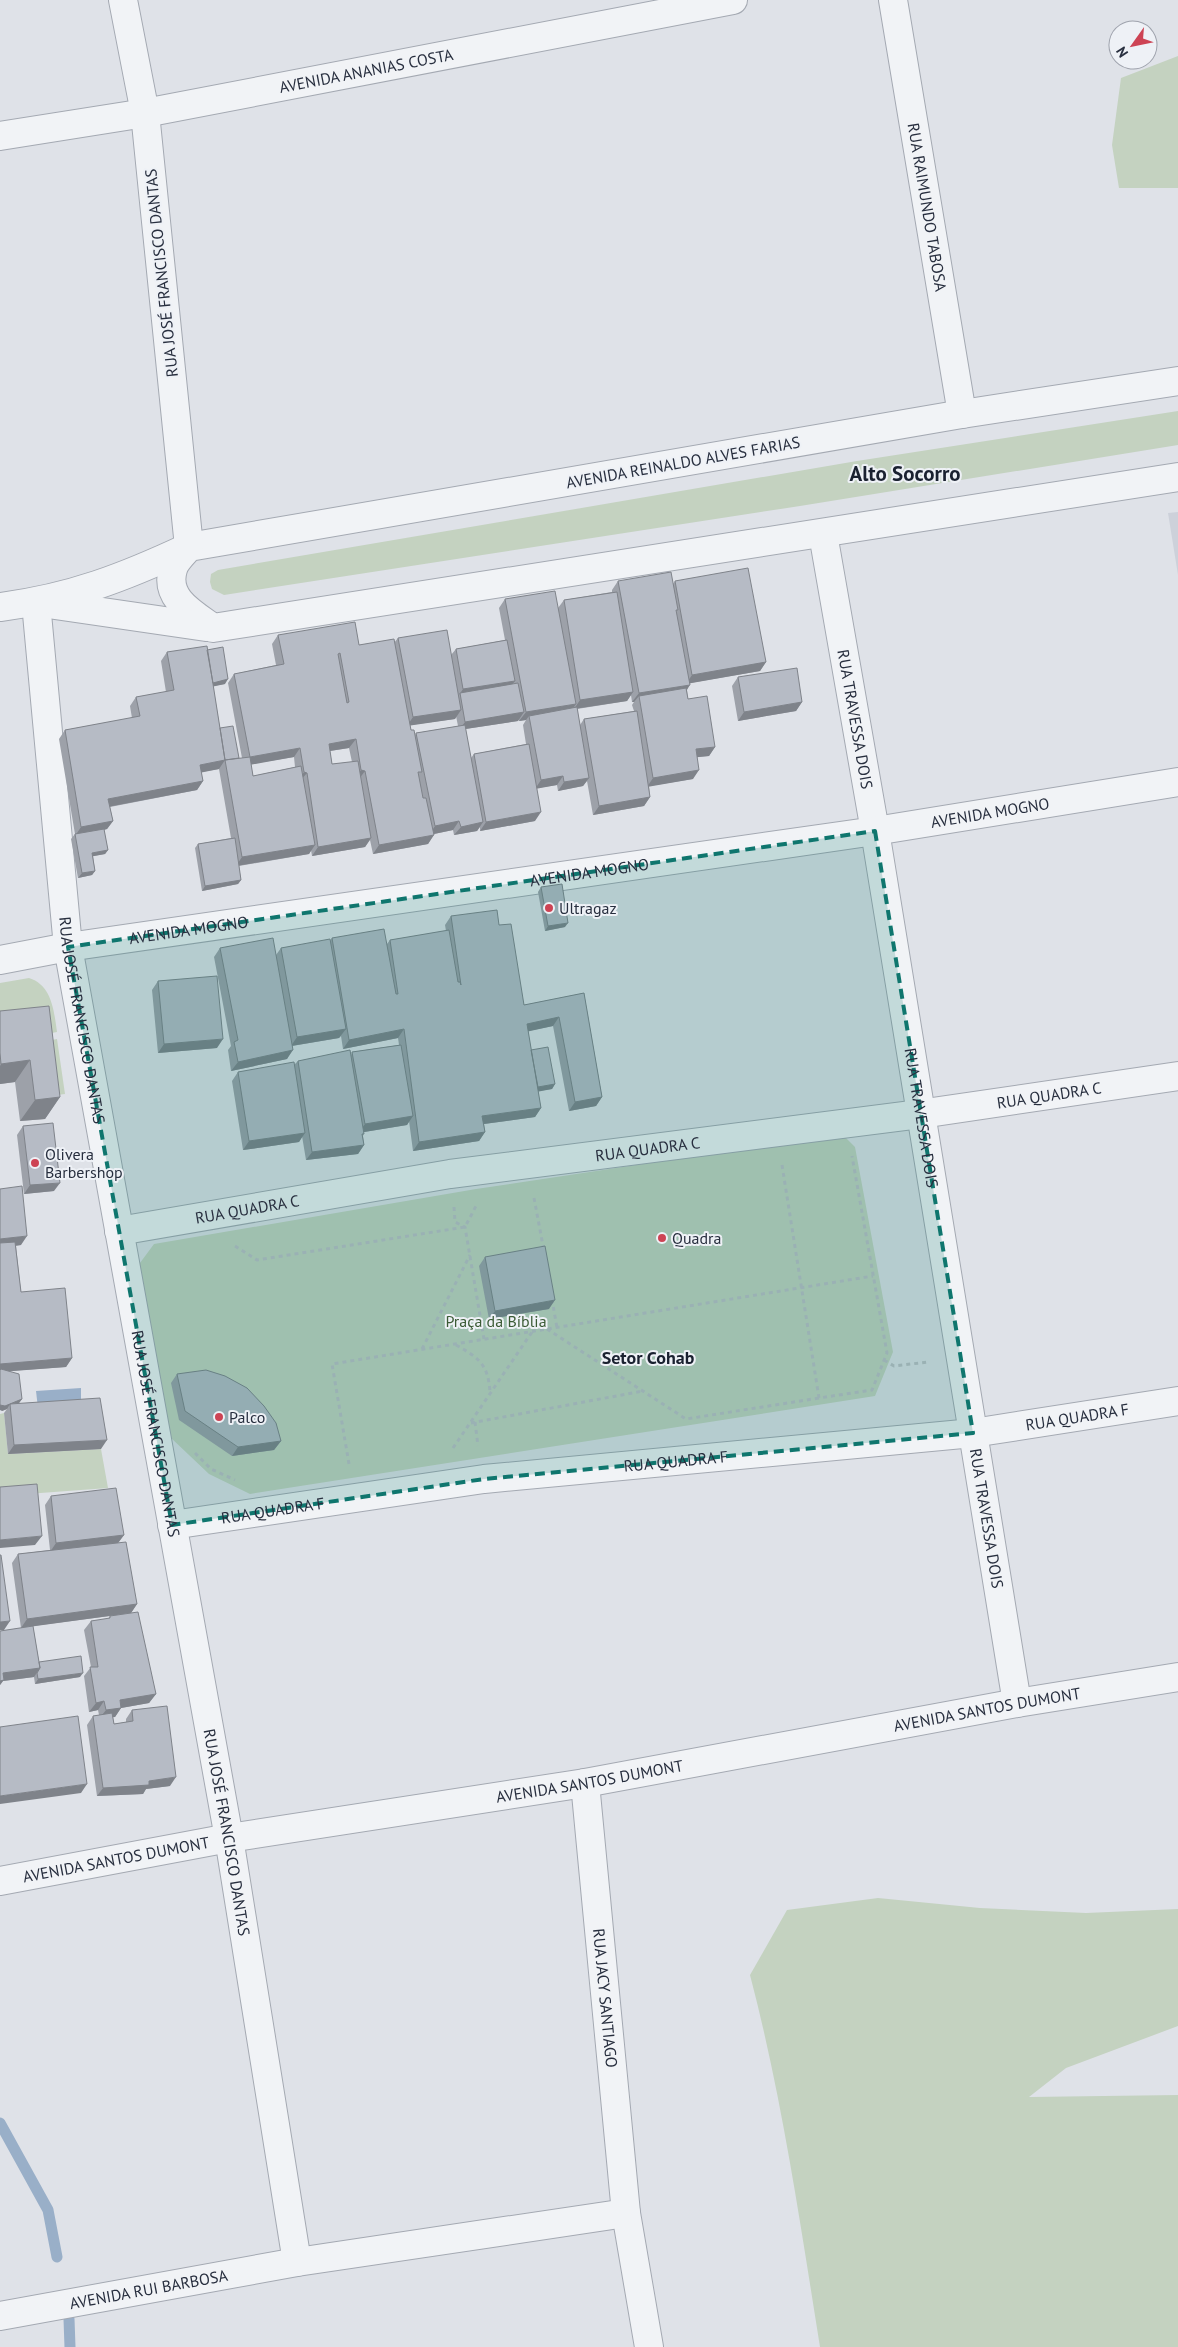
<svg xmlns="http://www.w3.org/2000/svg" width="1178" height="2347" font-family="'PT Sans',sans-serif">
  <rect width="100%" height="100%" fill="#dfe2e8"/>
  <path fill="#cdd1da" d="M 1178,512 L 1178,575 L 1168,513 Z"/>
  <path fill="#c4d2c0" d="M 1178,56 L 1178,188 L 1119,188 L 1112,145 L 1121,78 Z
    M 1178,411 L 1178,445 L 800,506 L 224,595 L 212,589 L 210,582 L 211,574 L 218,570 L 857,461 Z
    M 29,978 C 52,985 54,1011 57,1032 L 41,1035 L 0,1031 L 0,983 Z
    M 57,1039 L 65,1094 L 49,1096 L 42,1042 Z
    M 842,1134 L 855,1147 L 893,1352 L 875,1396 L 250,1494 L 209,1474 L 170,1437 L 137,1267 L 154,1244 L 476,1189 Z
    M 4,1413 L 8,1454 L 101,1449 L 108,1488 L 0,1496 L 0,1414 Z
    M 878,1898 L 980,1908 L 1086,1913 L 1178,1909 L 1178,2026 L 1066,2068 L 1029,2097 L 1178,2095 L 1178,2347 L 820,2347 C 800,2222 782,2097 750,1975 L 787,1910 Z"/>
  <path fill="#99afc8" d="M 81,1388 L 81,1405 L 38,1408 L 36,1391 Z"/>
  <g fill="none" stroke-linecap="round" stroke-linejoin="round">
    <path stroke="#99afc8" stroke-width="11" d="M 0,2123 L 48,2210 L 57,2257
      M 69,2319 L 70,2347"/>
    <defs>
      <g id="minor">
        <path id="s1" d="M 893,0 L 962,414"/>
        <path id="s2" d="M 0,136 L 145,113 L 733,0"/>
        <path d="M 1178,381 L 962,414 L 189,547 C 184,553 175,561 173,569 C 164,598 192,613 213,628 L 1178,477"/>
        <path id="s3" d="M 823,534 L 875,831 L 1017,1703"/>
        <path id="s4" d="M 36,603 L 68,947 L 229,1838 L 297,2262"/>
        <path d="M 48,604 L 206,627"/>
        <path d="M 0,607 C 71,598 125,577 189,547 L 145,113 L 123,0"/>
        <path id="s5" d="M 0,960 L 68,947 L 875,831 L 1178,782"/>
        <path id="s6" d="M 119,1231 L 450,1174 L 920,1114 L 1178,1076"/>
        <path id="s7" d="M 172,1525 L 484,1479 L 973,1433 L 1178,1401"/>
        <path id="s8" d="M 585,1783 L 626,2213 L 649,2347"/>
        <path id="s9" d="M 0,1881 L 229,1838 L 585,1783 L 1017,1703 L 1178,1677"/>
        <path id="s10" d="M 0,2316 L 297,2262 L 626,2213"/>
      </g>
    </defs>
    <use href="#minor" stroke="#a4a9b2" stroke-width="30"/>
    <path stroke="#bdc0c6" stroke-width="3" stroke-dasharray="4 4" stroke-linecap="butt" d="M 782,1165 L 819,1398 L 872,1390 L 887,1353 L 852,1156
      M 534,1198 L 544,1251
      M 454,1207 L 455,1222 L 465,1227 L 484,1339
      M 235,1246 L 257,1260 L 465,1227 L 476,1206
      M 552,1299 L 557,1328
      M 547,1329 L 686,1419 L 819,1398
      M 456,1345 C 479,1358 488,1364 490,1392
      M 422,1349 L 470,1255
      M 884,1360 L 894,1366 L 928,1362
      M 475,1422 L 478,1446
      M 471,1423 L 643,1391
      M 453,1448 L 532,1332
      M 195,1453 L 211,1469 L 235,1480
      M 349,1464 L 332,1364 L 873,1276"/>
    <use href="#minor" stroke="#f1f3f6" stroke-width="28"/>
  </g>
  <path fill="#9da1a9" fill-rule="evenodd" d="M 618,581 L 673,584 L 675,581 L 766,662 L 760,671 L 690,683 L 687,690 L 688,699 L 715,747 L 709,756 L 697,757 L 693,779 L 649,786 L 650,797 L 644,806 L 593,815 L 587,781 L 583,786 L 558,791 L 557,785 L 537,788 L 535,821 L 480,831 L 480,827 L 477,831 L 454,835 L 453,830 L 434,834 L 428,844 L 373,854 L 370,840 L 365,847 L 312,856 L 311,850 L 309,854 L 239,866 L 241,880 L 238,884 L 202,891 L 195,848 L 198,844 L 231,838 L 219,769 L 201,772 L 203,781 L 197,790 L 110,807 L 113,821 L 107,829 L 104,830 L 108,850 L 105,854 L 93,856 L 95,871 L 92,875 L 78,878 L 71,839 L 75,834 L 59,739 L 65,730 L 132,718 L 130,706 L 136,697 L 166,692 L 161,661 L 167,652 L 207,650 L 225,684 L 213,686 L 220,728 L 239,758 L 242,758 L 228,683 L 234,674 L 276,665 L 272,644 L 278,635 L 359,645 L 394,643 L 398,638 L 451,655 L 456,649 L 505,640 L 499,608 L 505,599 L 558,608 L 564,600 L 612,592 L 612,590 ZM 631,695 L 632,702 L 634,702 L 632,705 L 634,711 L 584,719 L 580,725 L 577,709 L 627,701 ZM 456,716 L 458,726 L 416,733 L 415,735 L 411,730 L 410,725 L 455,719 ZM 519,719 L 519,721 L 526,720 L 523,725 L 526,744 L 474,754 L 471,758 L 465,729 L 518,721 ZM 349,748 L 352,762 L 332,764 L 330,751 ZM 294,757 L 295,767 L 253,776 L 251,764 Z
    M 738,677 L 802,702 L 796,711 L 738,721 L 732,686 Z
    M 541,887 L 565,927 L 545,931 L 538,892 Z
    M 451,916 L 499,925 L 524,1005 L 584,993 L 602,1097 L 596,1106 L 569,1111 L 553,1026 L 528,1031 L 531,1050 L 555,1084 L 552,1089 L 538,1091 L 541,1108 L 535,1117 L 484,1124 L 485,1132 L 479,1141 L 413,1151 L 409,1121 L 407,1125 L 364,1132 L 363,1136 L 364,1145 L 358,1154 L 306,1160 L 302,1136 L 299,1142 L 243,1150 L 232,1081 L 238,1072 L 294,1065 L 298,1061 L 351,1055 L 352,1052 L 399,1045 L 398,1038 L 343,1049 L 341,1036 L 339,1038 L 292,1046 L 287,1059 L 231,1071 L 228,1050 L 231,1046 L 214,957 L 220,948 L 276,955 L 281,948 L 330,941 L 332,938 L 387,944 L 390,940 L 446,931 L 445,925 Z
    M 158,981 L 217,1048 L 158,1053 L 152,990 Z
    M 0,1011 L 60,1097 L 45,1119 L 20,1121 L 15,1082 L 0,1084 Z
    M 23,1126 L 54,1191 L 24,1194 L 17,1135 Z
    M 0,1189 L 21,1245 L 16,1246 L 21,1292 L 72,1358 L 66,1367 L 9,1371 L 22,1399 L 19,1403 L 101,1449 L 8,1454 L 4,1413 L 7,1409 L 2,1411 Z
    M 485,1257 L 549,1309 L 489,1319 L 479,1266 Z
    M 177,1374 L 281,1441 L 274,1450 L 232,1456 L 179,1420 L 171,1383 Z
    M 51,1496 L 124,1535 L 118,1543 L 137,1604 L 131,1613 L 156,1694 L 149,1703 L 121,1708 L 115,1717 L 113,1717 L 114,1724 L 126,1722 L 126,1719 L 132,1710 L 170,1786 L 146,1789 L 143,1794 L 97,1796 L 87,1725 L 93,1716 L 99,1715 L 98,1710 L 89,1712 L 84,1676 L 91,1667 L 84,1630 L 91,1621 L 108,1619 L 110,1616 L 33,1626 L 39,1662 L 80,1677 L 35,1684 L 34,1677 L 3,1681 L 0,1685 L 0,1631 L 21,1628 L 12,1563 L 18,1554 L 50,1550 L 45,1505 Z"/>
  <path fill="#7f838a" d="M 766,662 L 760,671 L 686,684 L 692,675 Z
    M 228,679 L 225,684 L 206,688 L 209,683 Z
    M 515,681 L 508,690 L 460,693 L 457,698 L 463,689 Z
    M 690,685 L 684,694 L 639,696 L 634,702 L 632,702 L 639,693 Z
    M 633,692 L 627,701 L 574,709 L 580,700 Z
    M 802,702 L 796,711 L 738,721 L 744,712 Z
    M 576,704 L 570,713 L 529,716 L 526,720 L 519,721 L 526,712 Z
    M 461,710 L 455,719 L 407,726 L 413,717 Z
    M 524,712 L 518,721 L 459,730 L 465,722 Z
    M 356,739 L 349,748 L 323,752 L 329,744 Z
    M 715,747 L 709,756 L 689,758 L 696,749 Z
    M 300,748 L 294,757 L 244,766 L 250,757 Z
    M 225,760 L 219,769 L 194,774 L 200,765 Z
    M 361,770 L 365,771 L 359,779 L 355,779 Z
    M 699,770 L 693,779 L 647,787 L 653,778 Z
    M 304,772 L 307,773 L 300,781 L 298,781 Z
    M 563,776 L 557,785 L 535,789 L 541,780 Z
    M 589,778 L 583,786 L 558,791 L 564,782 Z
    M 203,781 L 197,790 L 102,808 L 108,799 Z
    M 650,797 L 644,806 L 593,815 L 599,806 Z
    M 541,812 L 535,821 L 480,831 L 486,822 Z
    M 113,821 L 107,829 L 75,836 L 81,827 Z
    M 459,821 L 453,830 L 429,835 L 435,826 Z
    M 483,822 L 477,831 L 454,835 L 461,827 Z
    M 434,835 L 428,844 L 373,854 L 379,845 Z
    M 371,838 L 365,847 L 312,856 L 318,847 Z
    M 315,845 L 309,854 L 236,866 L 242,857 Z
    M 108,850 L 105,854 L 89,857 L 92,853 Z
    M 95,871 L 92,875 L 78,878 L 82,873 Z
    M 241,880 L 238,884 L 202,891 L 205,886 Z
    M 568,923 L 565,927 L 545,931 L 548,926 Z
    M 559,1017 L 553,1026 L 521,1033 L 527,1024 Z
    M 346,1029 L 339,1038 L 291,1046 L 297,1037 Z
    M 404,1029 L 398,1038 L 343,1049 L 349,1040 Z
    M 223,1039 L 217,1048 L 158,1053 L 164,1044 Z
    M 293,1050 L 287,1059 L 231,1071 L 238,1062 Z
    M 30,1060 L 15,1082 L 0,1084 L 0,1066 L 1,1064 Z
    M 555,1084 L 552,1089 L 531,1093 L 534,1088 Z
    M 60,1097 L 45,1119 L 20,1121 L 35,1100 Z
    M 602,1097 L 596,1106 L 569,1111 L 575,1102 Z
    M 541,1108 L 535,1117 L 476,1125 L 482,1116 Z
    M 413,1116 L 407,1125 L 358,1133 L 365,1124 Z
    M 485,1132 L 479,1141 L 413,1151 L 419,1142 Z
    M 305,1133 L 299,1142 L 243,1150 L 249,1141 Z
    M 364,1145 L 358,1154 L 306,1160 L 312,1152 Z
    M 60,1183 L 54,1191 L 24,1194 L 30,1185 Z
    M 27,1236 L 21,1245 L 0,1247 L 0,1239 Z
    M 555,1300 L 549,1309 L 489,1319 L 495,1311 Z
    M 72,1358 L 66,1367 L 0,1372 L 0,1364 Z
    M 22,1399 L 19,1403 L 10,1404 L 7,1409 L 2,1411 L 0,1410 L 0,1405 Z
    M 107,1440 L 101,1449 L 8,1454 L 14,1445 Z
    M 281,1441 L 274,1450 L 232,1456 L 238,1447 Z
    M 124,1535 L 118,1543 L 50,1552 L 56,1543 Z
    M 42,1536 L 35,1545 L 0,1548 L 0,1540 Z
    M 137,1604 L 131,1613 L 21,1628 L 27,1619 Z
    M 10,1621 L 4,1630 L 0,1630 L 0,1622 Z
    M 40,1668 L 34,1677 L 3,1681 L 0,1685 L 0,1677 L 3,1673 Z
    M 83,1673 L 80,1677 L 35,1684 L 38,1679 Z
    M 156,1694 L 149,1703 L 121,1708 L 115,1717 L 99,1719 L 106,1710 L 120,1700 Z
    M 104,1701 L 98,1710 L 89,1712 L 96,1703 Z
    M 176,1777 L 170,1786 L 146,1789 L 143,1794 L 97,1796 L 103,1788 Z
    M 87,1784 L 81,1793 L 0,1804 L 0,1796 Z"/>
  <path fill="#b6bbc5" stroke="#7f838a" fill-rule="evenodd" d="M 748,568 L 766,662 L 692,675 L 675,581 Z
    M 671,572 L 678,610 L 676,610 L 690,685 L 639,693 L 618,581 Z
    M 555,591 L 576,704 L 526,712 L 505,599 Z
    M 617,592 L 633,692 L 580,700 L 564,600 Z
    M 355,622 L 359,645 L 394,639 L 411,730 L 414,730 L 422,772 L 418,772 L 423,798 L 426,798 L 434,835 L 379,845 L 365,771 L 361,770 L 356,739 L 329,744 L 332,764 L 358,761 L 371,838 L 318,847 L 307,773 L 304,772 L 300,748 L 250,757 L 234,674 L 284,664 L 278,635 ZM 340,653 L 349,702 L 347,703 L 338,654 Z
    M 447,630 L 461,710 L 413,717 L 398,638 Z
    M 507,640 L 515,681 L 463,689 L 456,649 Z
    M 207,646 L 225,760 L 200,765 L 203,781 L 108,799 L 113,821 L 81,827 L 65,730 L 140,716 L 136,697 L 174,690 L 167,652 Z
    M 223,647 L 228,679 L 213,683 L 207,650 Z
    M 797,668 L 802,702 L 744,712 L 738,677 Z
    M 518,683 L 524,712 L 465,722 L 460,693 Z
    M 686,688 L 688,699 L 707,696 L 715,747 L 696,749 L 699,770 L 653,778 L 639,696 Z
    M 577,707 L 589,778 L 564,782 L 563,776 L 541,780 L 529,716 Z
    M 637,711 L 650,797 L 599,806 L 584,719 Z
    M 465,725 L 483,822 L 461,827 L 459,821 L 435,826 L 416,733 Z
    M 233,726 L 239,758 L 225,760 L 220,728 Z
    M 529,744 L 541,812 L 486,822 L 474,754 Z
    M 250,757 L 253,776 L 301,766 L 315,845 L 242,857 L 225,760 Z
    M 104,829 L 108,850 L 92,853 L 95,871 L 82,873 L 75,834 Z
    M 235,838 L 241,880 L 205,886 L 198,844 Z
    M 562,884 L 568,923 L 548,926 L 541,887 Z
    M 497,910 L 499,925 L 511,924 L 524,1005 L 584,993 L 602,1097 L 575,1102 L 559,1017 L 527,1024 L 541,1108 L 482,1116 L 485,1132 L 419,1142 L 404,1029 L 349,1040 L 332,938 L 384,929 L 396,994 L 398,994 L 390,940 L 449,930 L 458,982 L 460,982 L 461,985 L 451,916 Z
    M 273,938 L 293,1050 L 238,1062 L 234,1042 L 238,1040 L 220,948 Z
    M 330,939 L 346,1029 L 297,1037 L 281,948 Z
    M 217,976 L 223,1039 L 164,1044 L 158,981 Z
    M 49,1006 L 60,1097 L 35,1100 L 30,1060 L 1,1064 L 0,1053 L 0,1011 Z
    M 401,1045 L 413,1116 L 365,1124 L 352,1052 Z
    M 548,1047 L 555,1084 L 538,1087 L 531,1050 Z
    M 350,1050 L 364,1134 L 362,1134 L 364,1145 L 312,1152 L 298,1061 Z
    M 294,1062 L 305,1133 L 249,1141 L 238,1072 Z
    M 53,1123 L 60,1183 L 30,1185 L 23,1126 Z
    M 22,1186 L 27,1236 L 0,1239 L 0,1189 Z
    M 15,1242 L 21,1292 L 65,1288 L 72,1358 L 0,1364 L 0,1243 Z
    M 545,1246 L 555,1300 L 495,1311 L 485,1257 Z
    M 1,1369 L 19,1374 L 22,1399 L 5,1406 L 0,1405 L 0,1370 Z
    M 206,1370 L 225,1376 L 247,1388 L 264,1406 L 276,1423 L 281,1441 L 238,1447 L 185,1411 L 177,1374 Z
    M 100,1398 L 107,1440 L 14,1445 L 10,1404 Z
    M 37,1484 L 42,1536 L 0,1540 L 0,1487 Z
    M 116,1488 L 124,1535 L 56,1543 L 51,1496 Z
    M 126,1542 L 137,1604 L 27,1619 L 18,1554 Z
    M 0,1555 L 1,1555 L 10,1621 L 0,1622 Z
    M 138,1612 L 156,1694 L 120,1700 L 121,1708 L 106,1710 L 104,1701 L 96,1703 L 90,1667 L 98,1667 L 91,1621 L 110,1618 L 110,1616 Z
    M 33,1626 L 40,1668 L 3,1673 L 4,1680 L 0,1681 L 0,1631 Z
    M 81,1656 L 83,1673 L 38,1679 L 37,1673 L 40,1668 L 39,1662 Z
    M 167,1706 L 176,1777 L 149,1781 L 149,1785 L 103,1788 L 93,1716 L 112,1713 L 114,1724 L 133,1721 L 132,1710 Z
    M 78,1716 L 87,1784 L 0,1796 L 0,1727 Z"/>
  <path fill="#0f766e" fill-opacity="0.2" stroke="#0f766e" stroke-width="4" stroke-dasharray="10 6" stroke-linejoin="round" d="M 875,831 L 973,1433 L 484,1479 L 172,1525 L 68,947 Z"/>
  <g fill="#cd4354" stroke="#eef1f6" stroke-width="2">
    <circle cx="549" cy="908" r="5"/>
    <circle cx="35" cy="1163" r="5"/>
    <circle cx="662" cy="1238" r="5"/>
    <circle cx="219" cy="1417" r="5"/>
  </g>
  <g text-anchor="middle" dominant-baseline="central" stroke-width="4" stroke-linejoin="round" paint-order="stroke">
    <g font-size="16" fill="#282f3f" stroke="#eef1f6">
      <text stroke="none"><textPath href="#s2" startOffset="372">AVENIDA ANANIAS COSTA</textPath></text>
      <text stroke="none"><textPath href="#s1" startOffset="210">RUA RAIMUNDO TABOSA</textPath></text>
      <text transform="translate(161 273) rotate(-96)">RUA JOSÉ FRANCISCO DANTAS</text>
      <text transform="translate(683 462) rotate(-10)">AVENIDA REINALDO ALVES FARIAS</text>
      <text stroke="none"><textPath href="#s3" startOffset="188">RUA TRAVESSA DOIS</textPath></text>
      <text stroke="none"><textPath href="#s5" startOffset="1001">AVENIDA MOGNO</textPath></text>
      <text stroke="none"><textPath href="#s5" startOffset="596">AVENIDA MOGNO</textPath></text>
      <text stroke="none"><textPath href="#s5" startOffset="191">AVENIDA MOGNO</textPath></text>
      <text stroke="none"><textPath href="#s4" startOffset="420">RUA JOSÉ FRANCISCO DANTAS</textPath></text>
      <text stroke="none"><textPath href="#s6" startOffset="940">RUA QUADRA C</textPath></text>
      <text stroke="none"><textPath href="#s3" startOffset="592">RUA TRAVESSA DOIS</textPath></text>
      <text stroke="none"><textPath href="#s6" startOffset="535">RUA QUADRA C</textPath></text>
      <text stroke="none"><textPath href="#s6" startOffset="130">RUA QUADRA C</textPath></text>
      <text stroke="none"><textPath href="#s7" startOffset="912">RUA QUADRA F</textPath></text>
      <text stroke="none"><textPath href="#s4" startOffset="840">RUA JOSÉ FRANCISCO DANTAS</textPath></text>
      <text stroke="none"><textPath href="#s7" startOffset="508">RUA QUADRA F</textPath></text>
      <text stroke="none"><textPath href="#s7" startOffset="102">RUA QUADRA F</textPath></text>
      <text stroke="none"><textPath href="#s3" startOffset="998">RUA TRAVESSA DOIS</textPath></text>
      <text stroke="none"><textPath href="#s9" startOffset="1002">AVENIDA SANTOS DUMONT</textPath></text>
      <text stroke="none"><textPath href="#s9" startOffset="598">AVENIDA SANTOS DUMONT</textPath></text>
      <text stroke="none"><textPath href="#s4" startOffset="1245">RUA JOSÉ FRANCISCO DANTAS</textPath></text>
      <text stroke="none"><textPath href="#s9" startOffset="118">AVENIDA SANTOS DUMONT</textPath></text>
      <text stroke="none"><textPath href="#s8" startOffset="216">RUA JACY SANTIAGO</textPath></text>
      <text stroke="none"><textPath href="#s10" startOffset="151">AVENIDA RUI BARBOSA</textPath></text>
    </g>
    <g font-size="16" fill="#282f3f" stroke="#eef1f6" text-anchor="start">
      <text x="559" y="908">Ultragaz</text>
      <text x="45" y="1154">Olivera<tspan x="45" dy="18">Barbershop</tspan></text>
      <text x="672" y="1238">Quadra</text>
      <text x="229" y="1417">Palco</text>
    </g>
    <g font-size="16" fill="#3b5b35" stroke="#eef1f6">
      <text x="496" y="1321">Praça da Bíblia</text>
    </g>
    <g font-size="18" font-weight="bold" fill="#1a2130" stroke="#eef1f6">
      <text x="648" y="1357">Setor Cohab</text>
    </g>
    <g font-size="21" font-weight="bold" fill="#1a2130" stroke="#eef1f6">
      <text x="905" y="473">Alto Socorro</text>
    </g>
  </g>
  <g transform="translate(1133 45) rotate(237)"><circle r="24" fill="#eef1f6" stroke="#9fa3ad"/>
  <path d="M0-4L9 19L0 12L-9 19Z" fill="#cd4354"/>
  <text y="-8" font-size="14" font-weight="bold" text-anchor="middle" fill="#282f3f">N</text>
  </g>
</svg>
